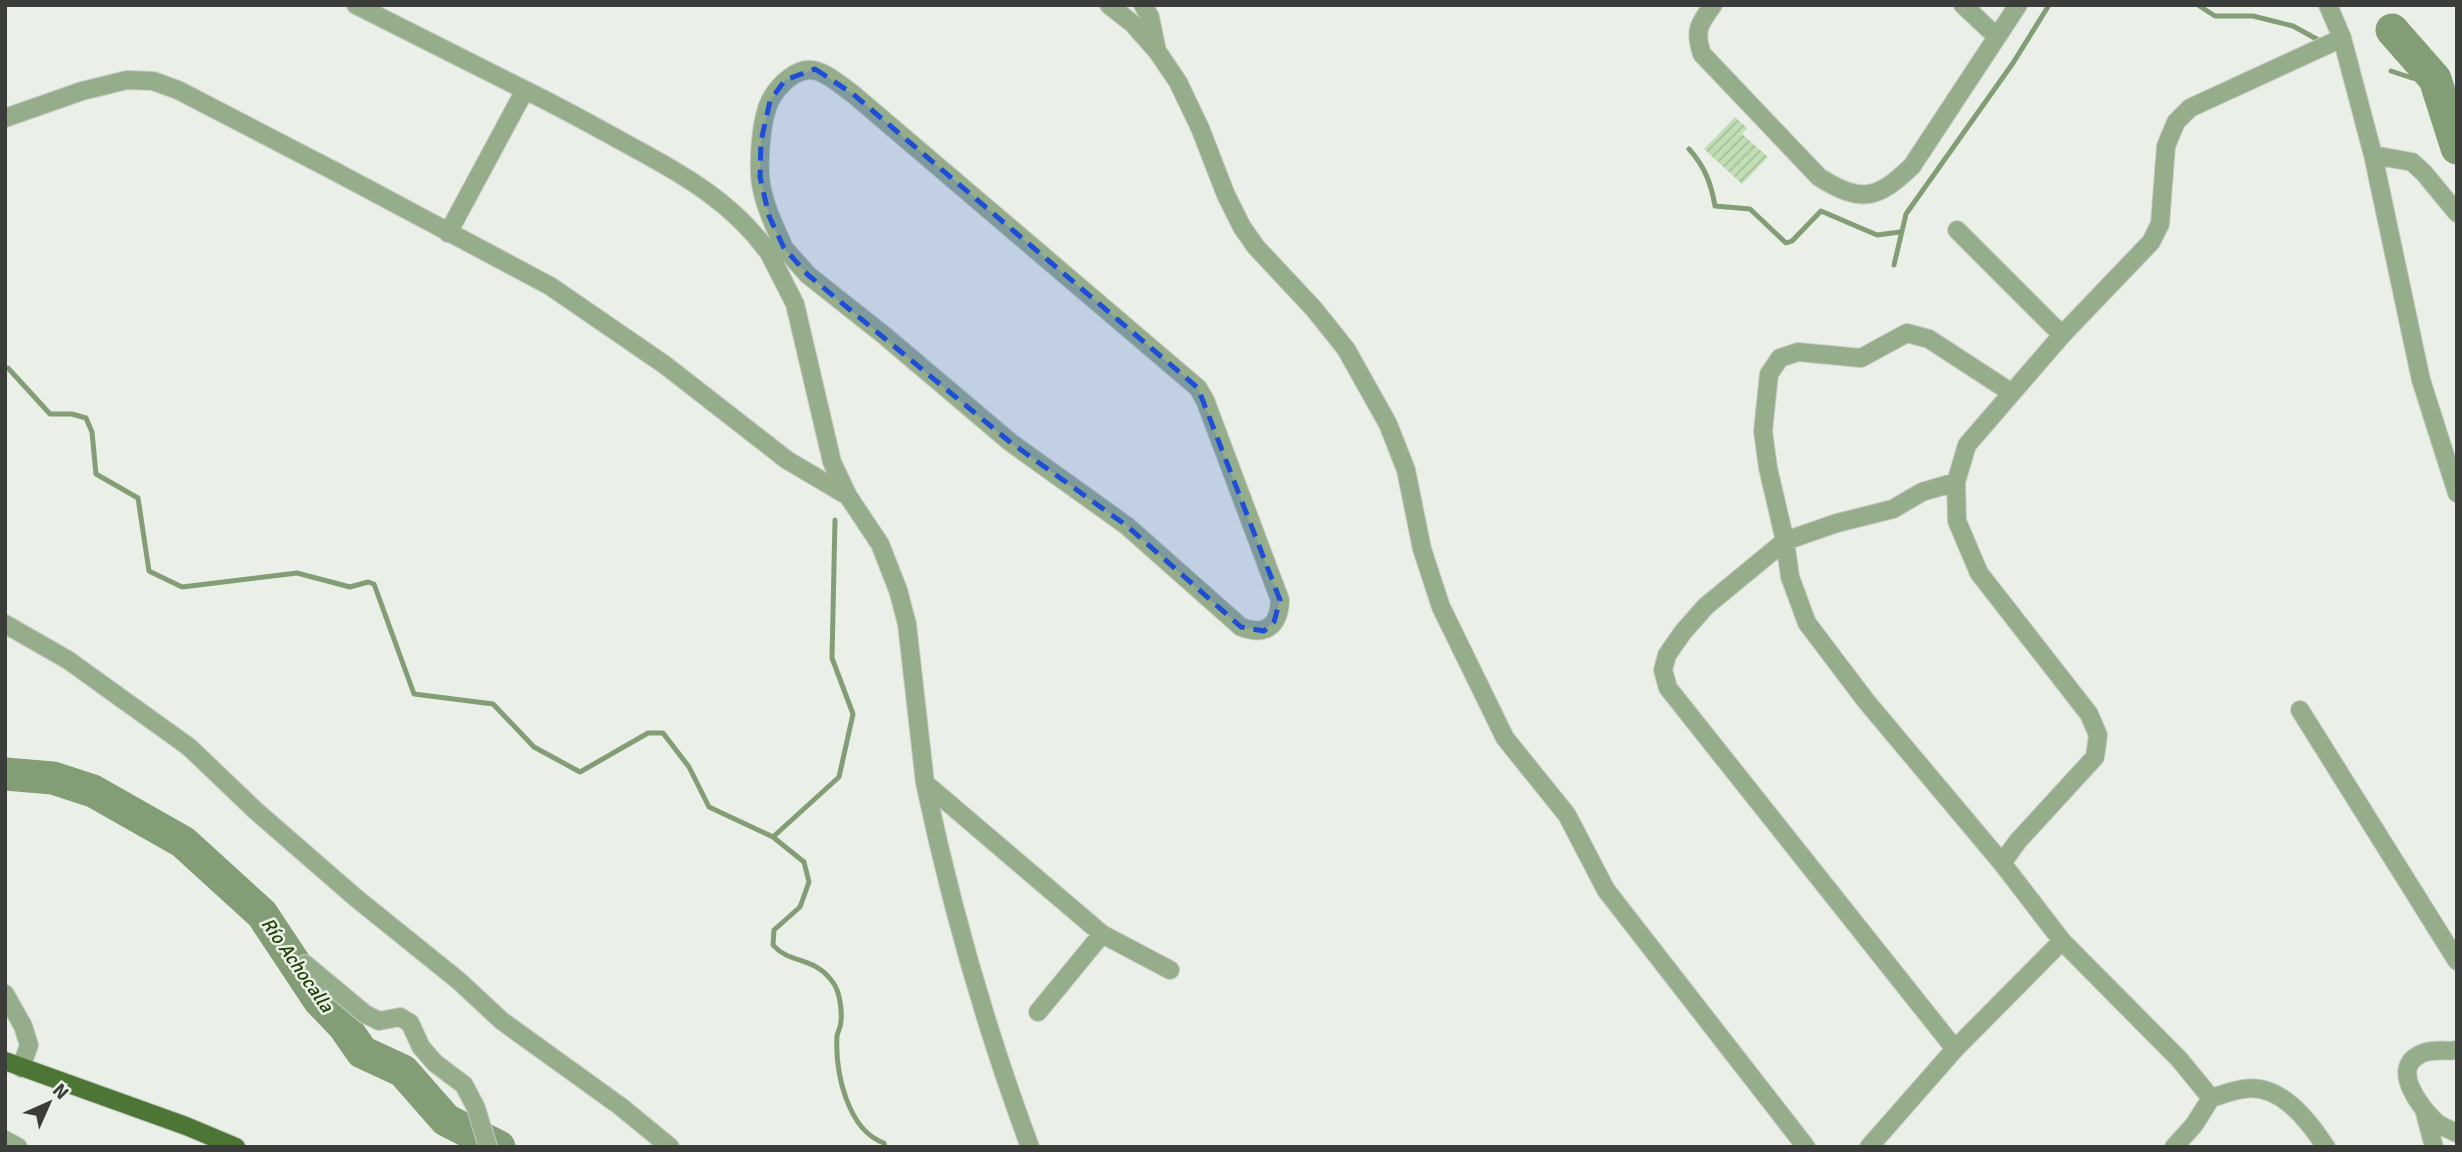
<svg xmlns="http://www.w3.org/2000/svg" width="2462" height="1152" font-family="Signika,sans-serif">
  <defs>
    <pattern id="building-hatch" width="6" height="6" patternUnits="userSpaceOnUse" patternTransform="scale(1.75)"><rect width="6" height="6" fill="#c1deb4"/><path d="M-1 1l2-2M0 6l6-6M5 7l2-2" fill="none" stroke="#a7bf9c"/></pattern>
  </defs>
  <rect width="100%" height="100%" fill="#eaf0e7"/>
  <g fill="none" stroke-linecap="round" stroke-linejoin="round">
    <path stroke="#839d76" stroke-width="5" d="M 2198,5 L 2215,16 L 2253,16 L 2293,26 L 2322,42
      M 2391,71 L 2412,78 L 2435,79
      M 1689,149 C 1705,167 1711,183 1715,206 L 1750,209 L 1786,243 L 1792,241 L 1821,211 L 1877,235 L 1900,232
      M 1894,265 L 1906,214 L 2013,63 L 2049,5
      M 5,369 L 8,368 L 50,414 L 72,414 L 86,418 L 92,432 L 96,474 L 138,498 L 149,571 L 182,587 L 297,573 L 350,587 L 368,582 L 374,584 L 414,694 L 493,704 L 534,747 L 580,772 L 648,733 L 663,733 L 689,767 L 709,807 L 773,837 L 804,862 L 809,882 L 800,907 L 774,930 L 773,945 C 790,965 815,955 834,984 C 840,993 842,1011 841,1021 C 841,1027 838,1031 837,1036 C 835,1071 847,1130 884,1143 L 885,1147
      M 773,837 L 839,777 L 853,714 L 832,658 L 835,520"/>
    <path stroke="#839d76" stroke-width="33" d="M 2392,30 L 2435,79 L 2457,148
      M 5,774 L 53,778 L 93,791 L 183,842 L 262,914 L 319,1000 L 344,1026 L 362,1052 L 403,1071 L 446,1120 L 499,1147"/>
  </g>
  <path fill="url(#building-hatch)" d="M 1735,117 L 1747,128 L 1742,134 L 1768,157 L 1742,184 L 1704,149 Z"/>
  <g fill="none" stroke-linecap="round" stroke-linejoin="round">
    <defs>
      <path id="minor" d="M 356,5 L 525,90
        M 1109,5 L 1133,24 L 1157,51
        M 1143,5 L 1150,17 L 1157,51 L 1178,82 L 1200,128 L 1226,195 L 1242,227 L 1256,247 L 1314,309 L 1346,349 L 1388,424 L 1406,470 L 1422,549 L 1441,607 L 1505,738 L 1567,815 L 1606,890 L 1806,1147
        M 1713,5 C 1699,24 1694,31 1702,54 L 1819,177 C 1861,204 1878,199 1912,166 L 2018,5
        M 1963,5 L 1996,36
        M 2328,5 L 2342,38 L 2373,155 L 2421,380 L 2457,493
        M 5,118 L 82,91 L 127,80 L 153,81 L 178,90 L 338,173 L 550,286 L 665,365 L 787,460 L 848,496 L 880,544 L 898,590 L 907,624 L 925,783 L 1102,934
        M 2373,155 L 2412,162 L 2424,173 L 2457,213
        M 1957,230 L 2062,335
        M 448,233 L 525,90 C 562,108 598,128 634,148 C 686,176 734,204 769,253
        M 784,248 C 774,225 762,201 760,176 C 759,156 761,119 770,101 C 778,85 798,65 817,71 C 830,75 842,86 853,94 L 1198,388 L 1205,400 L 1280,600 C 1279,627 1265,636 1241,627 L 1127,526 L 1010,442 L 885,336 L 808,275 L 784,248 L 769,253 L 795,304 L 832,462 L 848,496
        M 5,624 L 68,660 L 189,747 L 256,811 L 356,898 L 459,981 L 502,1021 L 620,1106 L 670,1147
        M 2300,710 L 2457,961
        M 925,783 C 951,906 986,1029 1030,1147
        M 2002,863 L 1866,701 L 1807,623 L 1790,577 L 1785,541 L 1768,468 L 1763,431 L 1769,374 L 1780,358 L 1798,352 L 1861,358 L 1907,333 L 1929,339 L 2012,393
        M 2062,941 L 2002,863 L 2018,841 L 2095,757 L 2098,735 L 2089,714 L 1979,573 L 1957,521 L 1956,482 L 1967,445 L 2062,335 L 2151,242 L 2160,224 L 2166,146 L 2176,122 L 2190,108 L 2342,38
        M 305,964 L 365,1014 L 379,1021 L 400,1017 L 410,1023 L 421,1047 L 435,1063 L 464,1085 L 476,1108 L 488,1147
        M 5,994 L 23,1026 L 29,1045 L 21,1068
        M 1038,1012 L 1102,934 L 1170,970
        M 1955,1049 L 1668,688 L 1663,670 L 1667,655 L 1683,632 L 1706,606 L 1785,541 L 1837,523 L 1893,509 L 1922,492 L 1956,482
        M 2457,1050 C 2445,1052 2430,1048 2419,1055 C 2390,1070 2422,1109 2437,1123 C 2443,1127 2450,1130 2457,1133
        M 2211,1098 C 2222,1095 2233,1090 2244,1089 C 2280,1083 2308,1120 2326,1147
        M 2424,1109 L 2434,1147
        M 5,1140 L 18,1147
        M 1869,1147 L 1955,1049 L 2062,941 L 2179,1059 L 2211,1098 L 2194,1125 L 2174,1147"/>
      <path id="primary" d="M 5,1061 L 186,1126 L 236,1147"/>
    </defs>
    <use href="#minor" stroke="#c7ccc4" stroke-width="20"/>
    <use href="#primary" stroke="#c7ccc4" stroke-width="20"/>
    <use href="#minor" stroke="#96ad8b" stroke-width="18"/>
    <use href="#primary" stroke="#4d7636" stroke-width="18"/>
  </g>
  <path fill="#1d4ed8" fill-opacity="0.2" stroke="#1d4ed8" stroke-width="5" stroke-dasharray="14 9" stroke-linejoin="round" d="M 815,69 L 853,94 L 1198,388 L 1280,600 L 1274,622 L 1264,631 L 1241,627 L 1127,526 L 1010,442 L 808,275 L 784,248 L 769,216 L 760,177 L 761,141 L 770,101 L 785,80 Z"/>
  <g text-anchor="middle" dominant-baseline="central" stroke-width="5" stroke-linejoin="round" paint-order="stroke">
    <g font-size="19" font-style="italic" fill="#1d4004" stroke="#eaf0e7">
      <text transform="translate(297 965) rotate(55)">Río Achocalla</text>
    </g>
  </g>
  <rect width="2462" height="1152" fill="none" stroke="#3b3d3a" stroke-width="14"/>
  <g transform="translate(49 1103) rotate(45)" stroke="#eaf0e7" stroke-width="5" paint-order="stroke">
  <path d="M0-5L12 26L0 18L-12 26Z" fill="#3b3d3a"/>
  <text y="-10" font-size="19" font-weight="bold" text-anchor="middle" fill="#3b3d3a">N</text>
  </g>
</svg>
